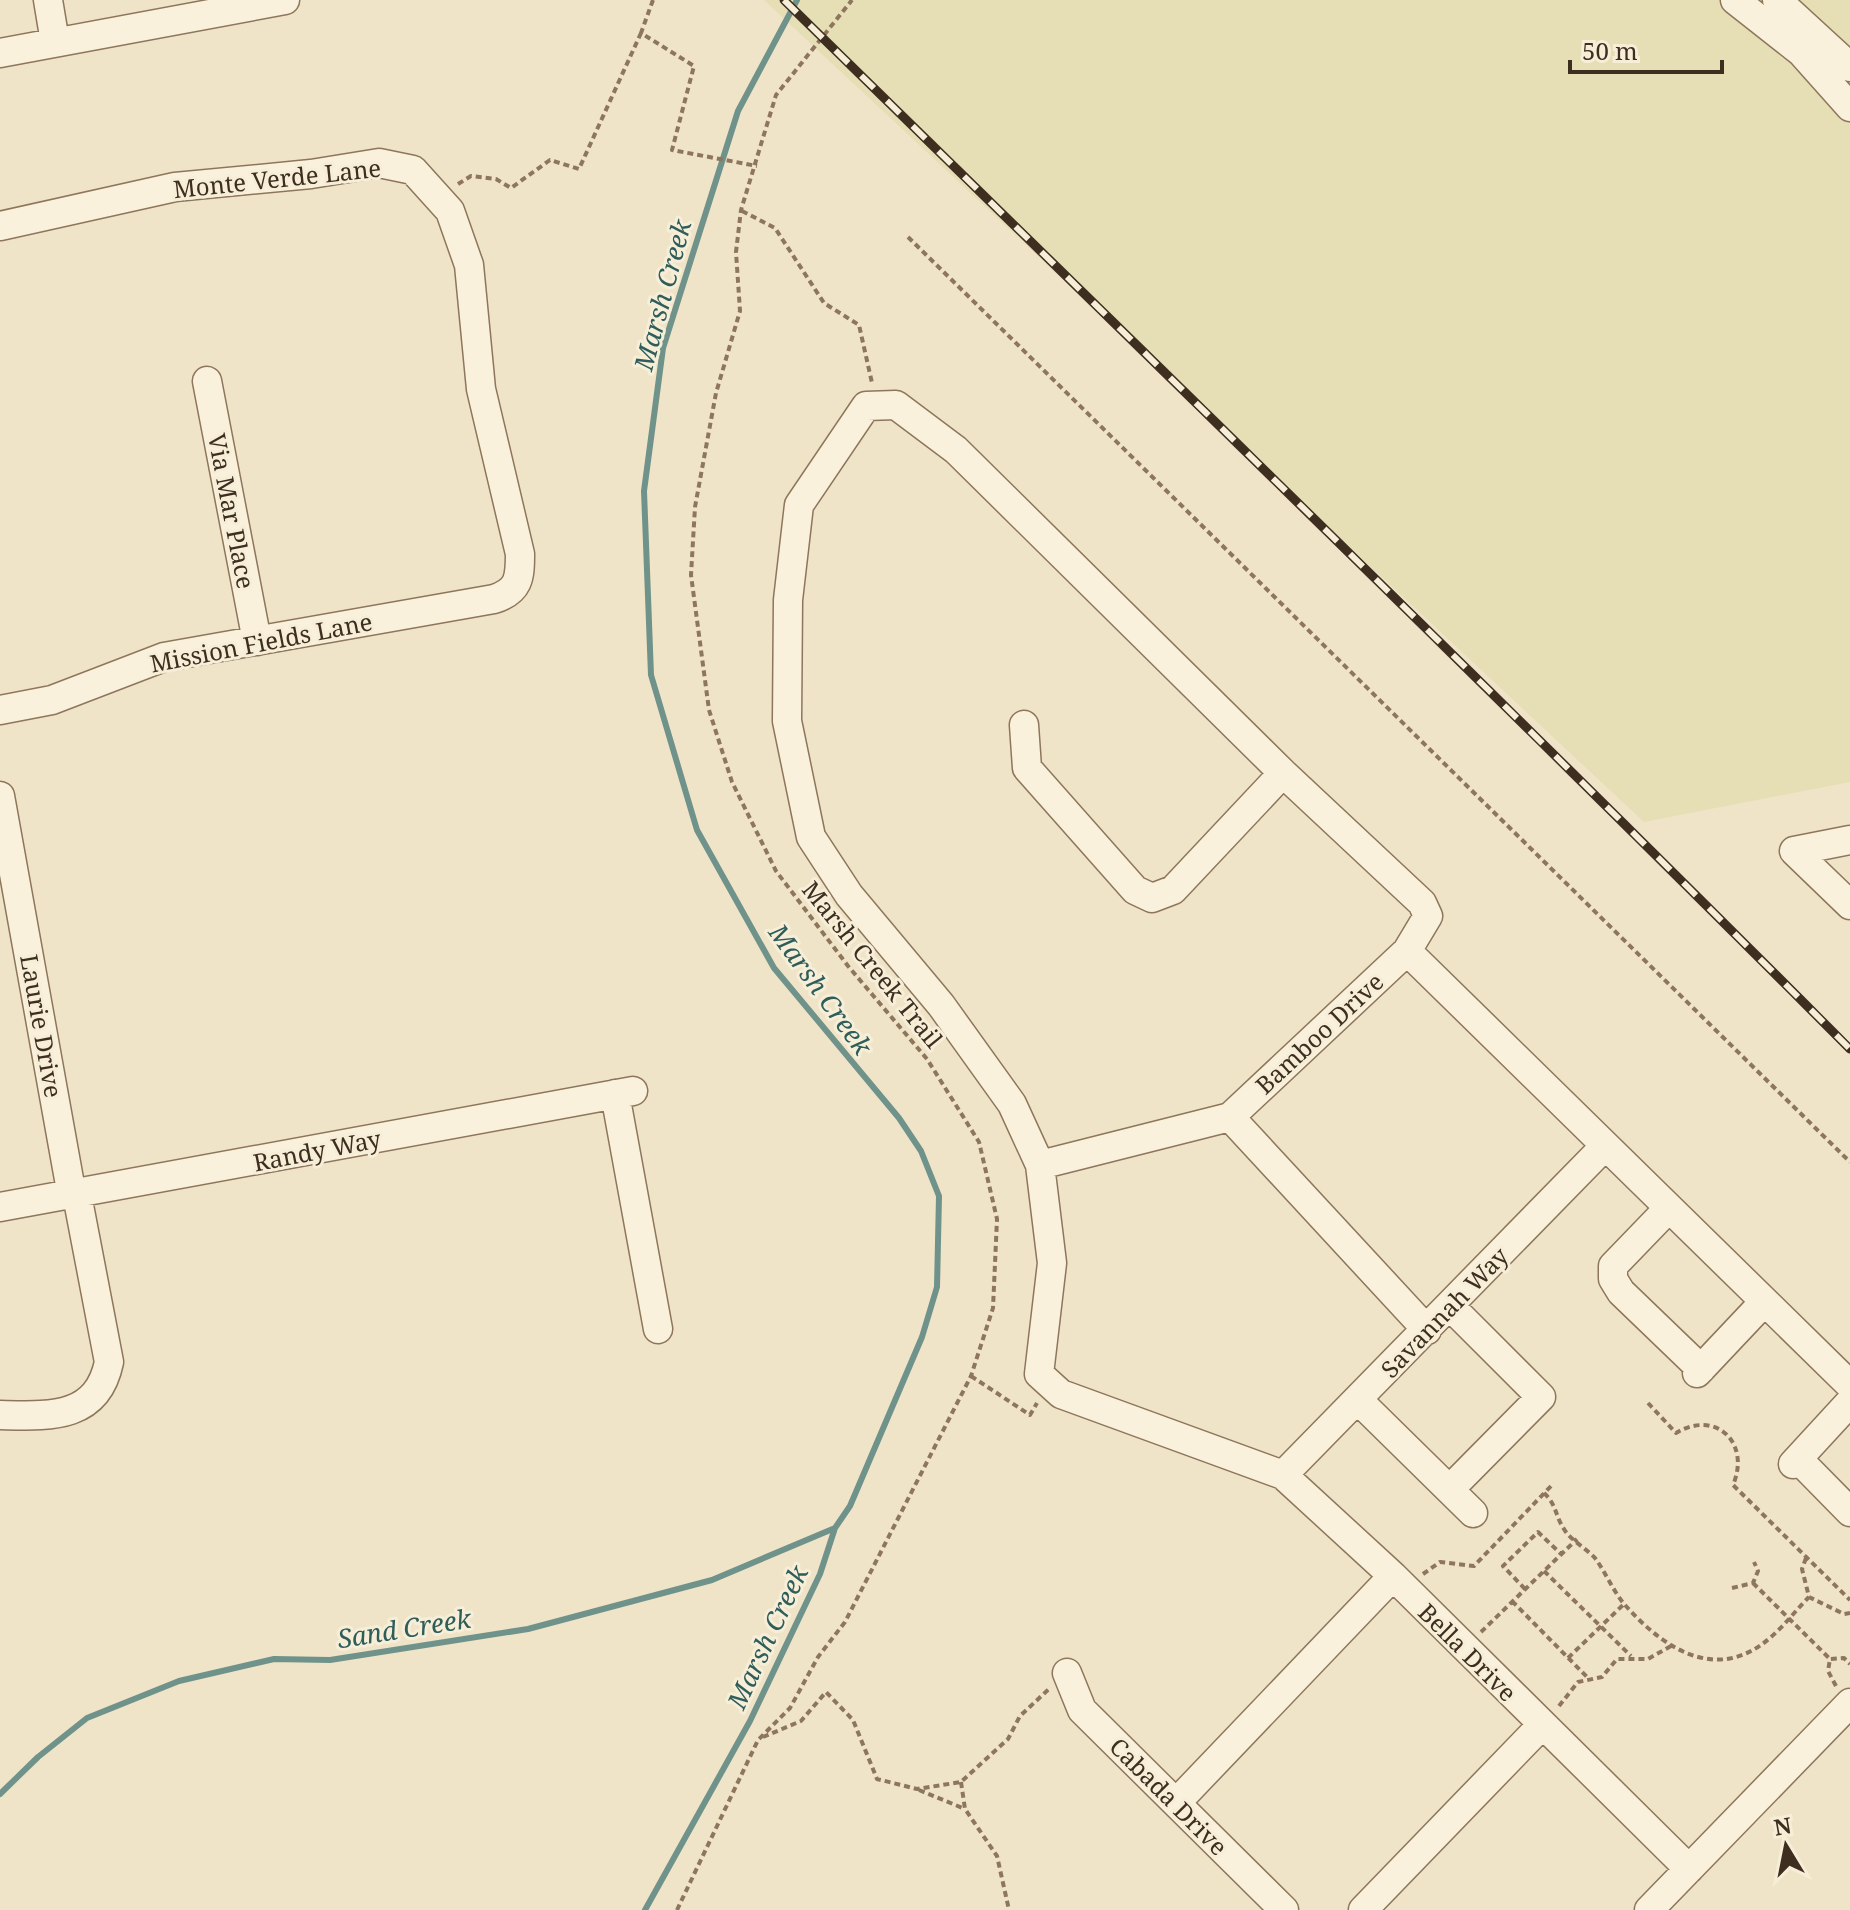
<svg xmlns="http://www.w3.org/2000/svg" width="1850" height="1910" font-family="'Noto Serif',serif">
  <rect width="100%" height="100%" fill="#f0e4c8"/>
  <path fill="#e6deb5" d="M 764,0 L 1850,0 L 1850,782 L 1644,822 Z"/>
  <g fill="none" stroke-linecap="round" stroke-linejoin="round">
    <path stroke="#6f938a" stroke-width="6" d="M 0,1794 L 38,1757 L 87,1718 L 179,1681 L 274,1659 L 330,1660 L 528,1629 L 712,1580 L 835,1528
      M 645,1910 L 750,1721 L 820,1574 L 835,1528 L 850,1506 L 922,1337 L 937,1287 L 939,1196 L 921,1151 L 899,1118 L 774,968 L 697,830 L 651,675 L 644,491 L 663,348 L 738,111 L 797,0"/>
    <defs>
      <path id="minor" d="M 48,0 L 55,42
        M 1735,0 L 1801,52 L 1850,107
        M 1777,0 L 1850,67
        M 0,53 L 285,0
        M 0,226 L 175,187 L 311,174 L 379,163 L 413,170 L 450,211 L 469,265 L 481,389 L 520,554 C 520,578 519,591 494,599 L 164,657 L 52,700 L 0,710
        M 207,381 L 257,641
        M 1024,725 L 1027,768 L 1135,890 L 1152,898 L 1173,890 L 1283,773
        M 0,796 L 72,1196
        M 1850,840 L 1794,851 L 1850,905
        M 615,1094 L 658,1329
        M 1230,1117 L 1427,1330
        M 1040,1165 L 1012,1104 L 941,1005 L 849,895 L 811,837 L 787,721 L 788,600 L 799,505 L 866,406 L 896,405 L 956,450 L 1283,773 L 1422,903 L 1428,916 L 1407,951
        M 0,1207 L 633,1091
        M 1668,1209 L 1613,1266 L 1613,1279 L 1621,1292 L 1701,1369
        M 1697,1373 L 1764,1302
        M 1358,1400 L 1473,1513
        M 0,1415 C 49,1416 97,1420 109,1362 L 77,1195
        M 1798,1459 L 1850,1512
        M 1793,1464 L 1850,1402
        M 1283,1475 L 1604,1147
        M 1450,1489 L 1541,1397 L 1450,1306
        M 1067,1673 L 1082,1710 L 1284,1910
        M 1176,1803 L 1393,1576
        M 1689,1869 L 1393,1576 L 1283,1475 L 1061,1394 L 1039,1374 L 1052,1263 L 1040,1165 L 1230,1117 L 1407,951 L 1850,1385
        M 1363,1910 L 1541,1726
        M 1649,1910 L 1850,1703"/>
    </defs>
    <use href="#minor" stroke="#8d765c" stroke-width="31"/>
    <path stroke="#8d765c" stroke-width="4" stroke-dasharray="6 4" stroke-linecap="butt" d="M 653,0 L 641,33 L 694,66 L 672,150 L 757,166
      M 458,184 L 471,176 L 496,179 L 511,188 L 550,160 L 579,169 L 641,33
      M 742,211 L 775,228 L 824,303 L 859,325 L 872,383
      M 908,237 L 1850,1162
      M 971,1376 L 1030,1415 L 1037,1403
      M 1648,1403 L 1676,1433 C 1716,1409 1751,1443 1733,1485 L 1850,1600
      M 1544,1493 C 1557,1505 1555,1516 1564,1529 C 1570,1540 1586,1548 1595,1558 C 1606,1573 1613,1591 1625,1605 C 1665,1650 1718,1684 1771,1637 C 1785,1625 1796,1610 1809,1597
      M 1806,1558 L 1802,1569 L 1809,1597 L 1844,1614 L 1850,1613
      M 1544,1571 L 1631,1656
      M 1423,1574 L 1440,1562 L 1474,1566 L 1553,1484
      M 1753,1583 L 1830,1659
      M 1732,1588 L 1753,1583 L 1758,1571 L 1754,1562
      M 1525,1589 L 1503,1566 L 1538,1532 L 1561,1554
      M 1512,1601 L 1589,1679
      M 1481,1632 L 1577,1539
      M 1568,1658 L 1624,1604
      M 1836,1686 L 1828,1671 L 1830,1659 L 1844,1658 L 1850,1664
      M 1559,1706 L 1578,1682 L 1602,1677 L 1617,1659 L 1648,1659 L 1671,1646
      M 763,1737 L 801,1721 L 826,1692 L 853,1720 L 877,1779 L 917,1789 L 961,1782 L 1008,1739 L 1020,1716 L 1050,1688
      M 961,1782 L 965,1809 L 997,1856 L 1009,1910
      M 919,1790 L 965,1809
      M 677,1910 L 758,1740 L 790,1708 L 818,1657 L 845,1622 L 971,1376 L 993,1308 L 997,1219 L 979,1142 L 927,1059 L 848,966 L 776,871 L 732,782 L 709,710 L 691,575 L 695,507 L 716,393 L 740,311 L 736,252 L 741,210 L 776,95 L 852,0"/>
    <use href="#minor" stroke="#faf1dc" stroke-width="28"/>
    <defs>
      <path id="rail" d="M 784,0 C 1140,349 1498,696 1850,1049"/>
    </defs>
    <use href="#rail" stroke="#3d2e20" stroke-width="9"/>
    <use href="#rail" stroke="#f7eed8" stroke-width="6" stroke-dasharray="18" stroke-linecap="butt"/>
  </g>
  <g text-anchor="middle" dominant-baseline="central" stroke-width="6" stroke-linejoin="round" paint-order="stroke">
    <g font-size="24" fill="#3d2e20" stroke="#f7eed8">
      <text transform="translate(277 178) rotate(-6)">Monte Verde Lane</text>
      <text transform="translate(232 511) rotate(79)">Via Mar Place</text>
      <text transform="translate(261 642) rotate(-11)">Mission Fields Lane</text>
      <text transform="translate(873 964) rotate(51)">Marsh Creek Trail</text>
      <text transform="translate(42 1026) rotate(80)">Laurie Drive</text>
      <text transform="translate(1319 1033) rotate(-43)">Bamboo Drive</text>
      <text transform="translate(317 1150) rotate(-11)">Randy Way</text>
      <text transform="translate(1444 1312) rotate(-46)">Savannah Way</text>
      <text transform="translate(1468 1652) rotate(45)">Bella Drive</text>
      <text transform="translate(1169 1796) rotate(45)">Cabada Drive</text>
    </g>
    <g font-size="26" font-style="italic" fill="#2f5d5a" stroke="#f7eed8">
      <text transform="translate(662 295) rotate(-75)">Marsh Creek</text>
      <text transform="translate(821 989) rotate(54)">Marsh Creek</text>
      <text transform="translate(404 1628) rotate(-9)">Sand Creek</text>
      <text transform="translate(767 1637) rotate(-65)">Marsh Creek</text>
    </g>
  </g>
  <g transform="translate(1786 1846) rotate(350)" stroke="#f7eed8" stroke-width="6" paint-order="stroke">
  <path d="M0-6L14 30L0 20L-14 30Z" fill="#3d2e20"/>
  <text y="-12" font-size="22" font-weight="bold" text-anchor="middle" fill="#3d2e20">N</text>
  </g>
  <path d="M1570 60v12h152v-12" fill="none" stroke="#3d2e20" stroke-width="4"/>
  <text x="1582" y="60" font-size="24" fill="#3d2e20" stroke="#f7eed8" stroke-width="6" paint-order="stroke">50 m</text>
</svg>
